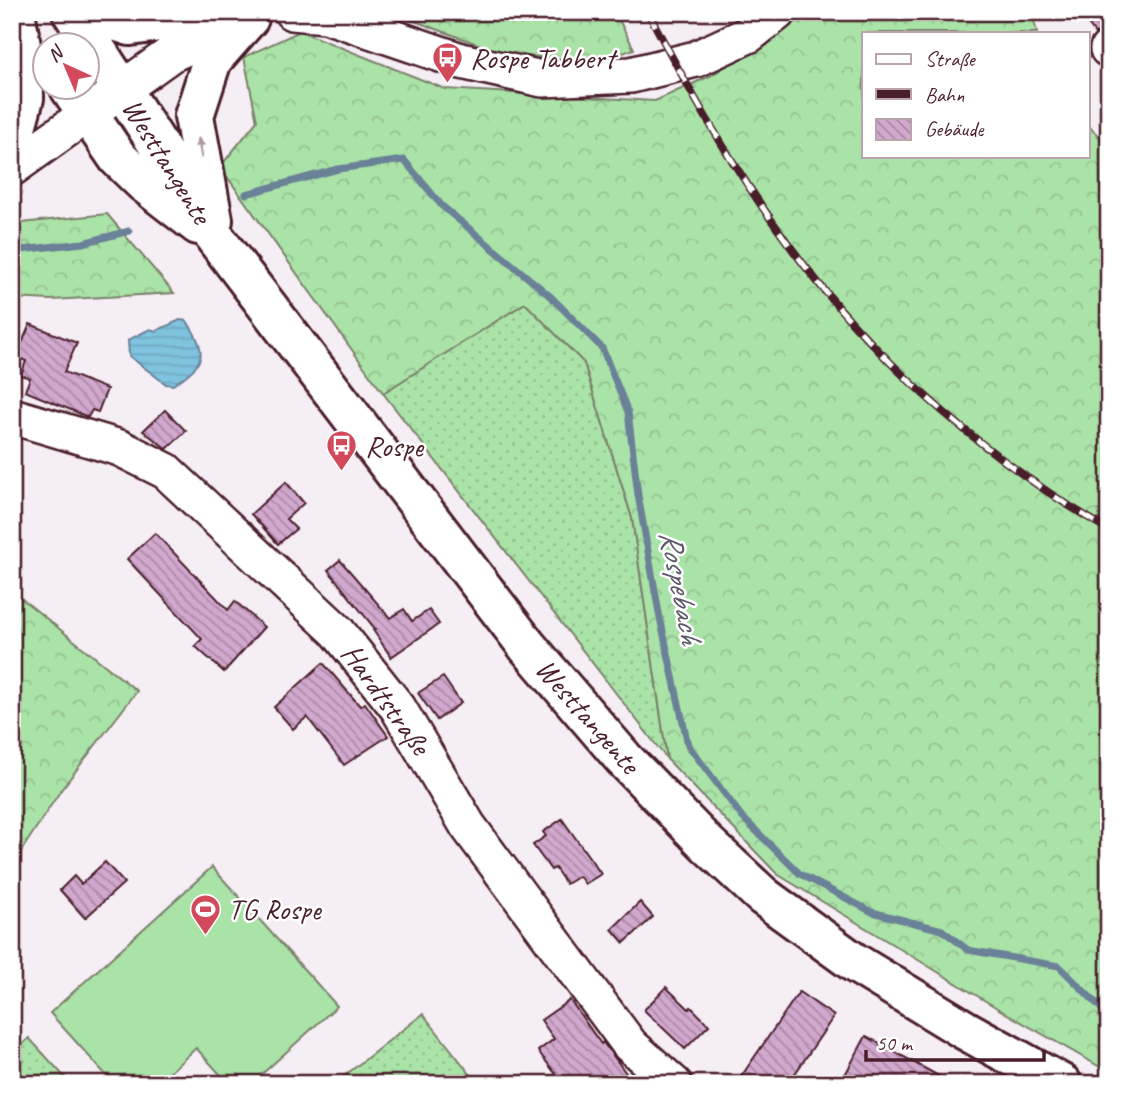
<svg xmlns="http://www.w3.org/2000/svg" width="1121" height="1096" font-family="Caveat,sans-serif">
  <defs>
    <pattern id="grass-dots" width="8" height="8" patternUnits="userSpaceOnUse" patternTransform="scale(1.75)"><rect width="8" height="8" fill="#aae3a8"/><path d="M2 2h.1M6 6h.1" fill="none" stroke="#94c291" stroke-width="1.8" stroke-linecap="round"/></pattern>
    <pattern id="forest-crowns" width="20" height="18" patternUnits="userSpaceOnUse" patternTransform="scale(1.75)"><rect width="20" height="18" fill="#aae3a8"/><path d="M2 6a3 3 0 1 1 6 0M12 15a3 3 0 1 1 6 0" fill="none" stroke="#94c291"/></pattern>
    <pattern id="water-rules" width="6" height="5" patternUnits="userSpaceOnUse" patternTransform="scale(1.75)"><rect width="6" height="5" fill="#7fc3df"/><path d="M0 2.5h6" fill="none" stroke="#6fa7c0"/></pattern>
    <pattern id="building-back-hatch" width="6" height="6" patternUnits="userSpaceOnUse" patternTransform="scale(1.75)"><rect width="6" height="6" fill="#d1a8ce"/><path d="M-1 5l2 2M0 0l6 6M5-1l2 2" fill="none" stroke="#ac88a7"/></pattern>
  </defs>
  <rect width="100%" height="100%" fill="#f6eef5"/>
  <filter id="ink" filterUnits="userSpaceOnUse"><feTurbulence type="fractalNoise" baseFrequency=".0143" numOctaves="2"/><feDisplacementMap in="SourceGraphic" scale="14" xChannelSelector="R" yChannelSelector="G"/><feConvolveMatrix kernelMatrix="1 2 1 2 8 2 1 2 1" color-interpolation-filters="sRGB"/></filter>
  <g filter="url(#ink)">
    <path fill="url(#grass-dots)" stroke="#7a816a" stroke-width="2" d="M 525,303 L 584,363 L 632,518 L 667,759 L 383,393 Z
      M 423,1014 L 478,1084 L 334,1084 Z
      M 29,1038 L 71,1084 L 12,1084 L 12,1054 Z"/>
    <path fill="url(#forest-crowns)" stroke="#7a816a" stroke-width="2" d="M 390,12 L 615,12 L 634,49 L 595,63 L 502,53 Z
      M 812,12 L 1032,12 L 1037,33 L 864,33 L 864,156 L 1088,156 L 1088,125 L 1109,147 L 1109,1072 L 1002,1011 L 777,874 L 667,759 L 632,518 L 584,363 L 525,303 L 383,393 L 220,167 L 257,121 L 244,57 L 300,31 L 445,89 L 655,101 L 710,76 Z
      M 107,214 L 174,293 L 51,300 L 12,298 L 12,224 Z
      M 12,591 L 137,691 L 61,790 L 12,865 Z"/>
    <path fill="#aae3a8" stroke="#7a816a" stroke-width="2" d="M 212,867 L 337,1006 L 251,1084 L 229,1084 L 196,1048 L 157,1084 L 114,1084 L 50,1013 Z"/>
    <path fill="url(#water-rules)" stroke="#6a8197" stroke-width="2" d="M 180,320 L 187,321 C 208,354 206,363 173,385 L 166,384 L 129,356 L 128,340 L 150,329 L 156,331 Z"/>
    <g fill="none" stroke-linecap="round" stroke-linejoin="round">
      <path stroke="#6a8197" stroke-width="7" d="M 246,194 L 338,169 L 404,160 L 442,206 L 550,296 L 602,348 L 628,412 L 638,495 L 659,613 L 688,745 L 742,817 L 800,874 L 872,912 L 942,930 L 968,950 L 1059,966 L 1102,1009 L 1109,1028
        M 12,251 L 83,243 L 129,231"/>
    </g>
    <path fill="url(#building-back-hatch)" stroke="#4a1f2b" stroke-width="2" d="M 1079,12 L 1109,12 L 1109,25 L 1095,34 Z
      M 30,324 L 77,343 L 64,372 L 107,389 L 98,412 L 92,410 L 88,417 L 25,391 L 30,378 L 21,375 L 26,361 L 16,357 Z
      M 165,410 L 186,431 L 167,449 L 143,431 Z
      M 286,482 L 304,503 L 286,519 L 296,529 L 278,544 L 251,514 Z
      M 155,533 L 228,610 L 235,601 L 264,627 L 224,672 L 195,646 L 202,639 L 127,559 Z
      M 340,560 L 390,618 L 404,609 L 412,621 L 429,610 L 439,624 L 391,657 L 373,630 L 375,629 L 328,570 Z
      M 323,663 L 360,706 L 365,703 L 388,736 L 344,765 L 307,717 L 293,729 L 274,707 Z
      M 443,677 L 461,703 L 437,720 L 418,693 Z
      M 562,819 L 601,874 L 585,884 L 579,876 L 566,884 L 555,868 L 551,870 L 533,845 L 546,836 L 543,832 Z
      M 105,862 L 124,883 L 85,918 L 60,890 L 74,876 L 81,884 Z
      M 640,902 L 653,917 L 624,943 L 612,929 Z
      M 666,987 L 689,1009 L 691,1007 L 709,1025 L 685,1049 L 644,1010 Z
      M 799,992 L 834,1016 L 788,1084 L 736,1084 Z
      M 570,1000 L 601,1044 L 603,1042 L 634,1084 L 566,1084 L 558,1077 L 538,1051 L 554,1039 L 541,1020 Z
      M 866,1036 L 953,1084 L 840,1084 Z"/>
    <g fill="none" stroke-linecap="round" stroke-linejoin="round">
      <defs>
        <path id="minor" d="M 292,12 L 326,15 L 461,61 L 542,79 L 631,75 L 696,59 L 750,34 L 778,12
          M 1108,49 L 1109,48
          M 12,168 L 171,54 L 249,18
          M 12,416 L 120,448 L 166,471 L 337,631 L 398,708 L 468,826 L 630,1045 L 674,1084"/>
        <path id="major" d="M 72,12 L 151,134 L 216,239 L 527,646 L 624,759 L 706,843 L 763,896 L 855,963 L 965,1030 L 1062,1084
          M 87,12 L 130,26 L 183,19 L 249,18
          M 70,88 L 118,158 L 144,183 L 198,225
          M 12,142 L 24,98 L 23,57 L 15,12
          M 213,220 L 194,116 L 212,60 L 249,18"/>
      </defs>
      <use href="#minor" stroke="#4a1f2b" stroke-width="40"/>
      <use href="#major" stroke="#4a1f2b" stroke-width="44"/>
      <use href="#minor" stroke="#fff" stroke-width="35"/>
      <use href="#major" stroke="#fff" stroke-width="38"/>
      <defs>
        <path id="rail" d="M 648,12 C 694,100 744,187 805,266 C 886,371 993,463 1109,530"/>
      </defs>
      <use href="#rail" stroke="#4a1f2b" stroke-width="8"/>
      <use href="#rail" stroke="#fff" stroke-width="5" stroke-dasharray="16" stroke-linecap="butt"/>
    </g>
    <defs><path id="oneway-solid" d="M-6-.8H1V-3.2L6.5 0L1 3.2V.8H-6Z" transform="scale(1.75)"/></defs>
    <use fill="#ae9aa0" href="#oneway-solid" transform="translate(200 148) rotate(-100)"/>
  </g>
  <defs>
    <symbol id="bus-pin" viewBox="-11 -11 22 30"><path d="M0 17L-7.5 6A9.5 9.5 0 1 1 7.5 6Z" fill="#d1495b" stroke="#fff"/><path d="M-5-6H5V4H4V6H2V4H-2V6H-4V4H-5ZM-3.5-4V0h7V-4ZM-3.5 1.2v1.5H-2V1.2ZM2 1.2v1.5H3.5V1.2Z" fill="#fff"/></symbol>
    <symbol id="stadium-pin" viewBox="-11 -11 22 30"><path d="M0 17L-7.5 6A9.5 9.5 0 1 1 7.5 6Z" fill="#d1495b" stroke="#fff"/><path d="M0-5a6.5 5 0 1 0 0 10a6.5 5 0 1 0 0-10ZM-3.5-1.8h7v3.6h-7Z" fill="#fff"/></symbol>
  </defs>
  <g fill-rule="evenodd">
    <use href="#bus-pin" x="430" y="40" width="35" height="47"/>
    <use href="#bus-pin" x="324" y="428" width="35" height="47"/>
    <use href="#stadium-pin" x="188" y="892" width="35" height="47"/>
  </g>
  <g text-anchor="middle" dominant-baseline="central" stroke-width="5" stroke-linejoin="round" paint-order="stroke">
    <g font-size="30" fill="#4a1f2b" stroke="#fff" text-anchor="start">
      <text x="470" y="58">Rospe Tabbert</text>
      <text x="365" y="446">Rospe</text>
      <text x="228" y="909">TG Rospe</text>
    </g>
    <g font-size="30" fill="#4a1f2b" stroke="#fff">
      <text transform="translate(167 161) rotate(58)">Westtangente</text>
      <text transform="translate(386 699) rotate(54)">Hardtstraße</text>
      <text transform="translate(588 716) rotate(49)">Westtangente</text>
    </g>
    <g font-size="32" font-style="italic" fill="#5d586a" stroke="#fff">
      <text transform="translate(681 587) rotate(79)">Rospebach</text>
    </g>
  </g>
  <rect width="1121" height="1096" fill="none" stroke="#fff" stroke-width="42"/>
  <rect x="21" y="21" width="1079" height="1054" fill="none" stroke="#4a1f2b" stroke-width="2.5" filter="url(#ink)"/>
  <rect x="862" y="32" width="228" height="126" fill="#ffffff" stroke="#b7a5aa" stroke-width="2"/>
  <rect x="876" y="54" width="35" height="10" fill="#ffffff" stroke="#b7a5aa" stroke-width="2"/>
  <text x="925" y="66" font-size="21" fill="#4a1f2b">Straße</text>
  <rect x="876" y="89" width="35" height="10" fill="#4a1f2b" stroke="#b7a5aa" stroke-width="2"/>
  <text x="925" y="102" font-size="21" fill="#4a1f2b">Bahn</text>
  <rect x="876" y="119" width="35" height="21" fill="url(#building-back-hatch)" stroke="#b7a5aa" stroke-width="2"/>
  <text x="925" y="136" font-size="21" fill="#4a1f2b">Gebäude</text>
  <g transform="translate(66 66) rotate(316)"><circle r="33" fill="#ffffff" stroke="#b7a5aa" stroke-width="2"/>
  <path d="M0-5L12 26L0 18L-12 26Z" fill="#d1495b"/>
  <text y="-10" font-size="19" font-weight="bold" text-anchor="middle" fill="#4a1f2b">N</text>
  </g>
  <path d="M866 1050v10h178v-10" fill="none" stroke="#4a1f2b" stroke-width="3.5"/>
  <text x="876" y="1050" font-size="21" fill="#4a1f2b" stroke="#ffffff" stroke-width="5" paint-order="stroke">50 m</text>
</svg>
